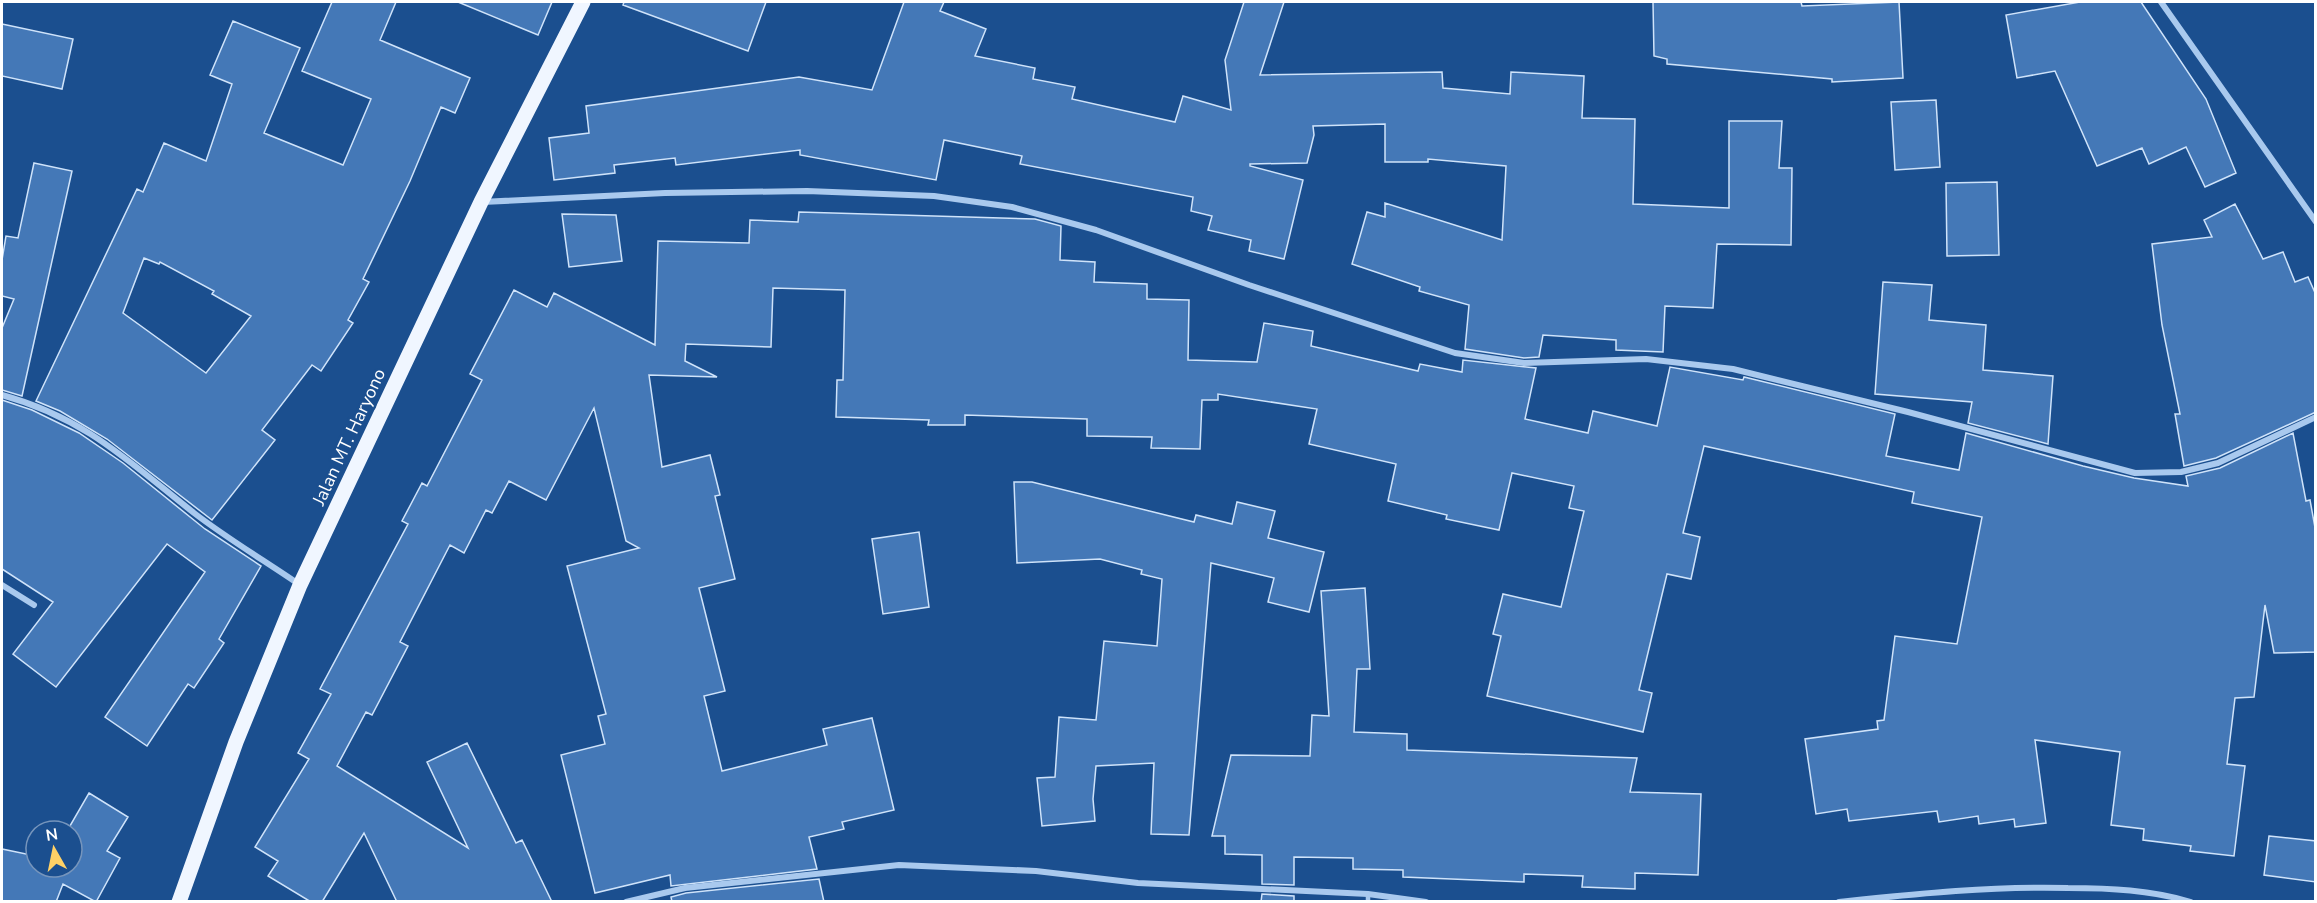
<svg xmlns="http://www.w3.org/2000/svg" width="2317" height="903" font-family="'Nunito Sans',sans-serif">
  <rect width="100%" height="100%" fill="#1b4f8f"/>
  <path fill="#4478b7" stroke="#cfe3fa" stroke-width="1.5" fill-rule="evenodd" d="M 332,2 L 396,2 L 380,40 L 470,78 L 455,113 L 441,107 L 410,181 L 363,279 L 369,282 L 348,320 L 353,323 L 321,371 L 312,365 L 262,430 L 275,440 L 212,520 L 107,439 L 60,411 L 36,401 L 137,189 L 143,192 L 164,143 L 206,161 L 232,84 L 210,75 L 233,21 L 300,48 L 264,133 L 343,165 L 371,99 L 302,71 ZM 144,258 L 159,264 L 160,262 L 214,291 L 212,294 L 251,316 L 206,373 L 123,313 Z
    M 458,2 L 552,2 L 538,35 Z
    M 624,2 L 766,2 L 748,51 L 623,5 Z
    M 904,2 L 944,2 L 940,11 L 986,29 L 975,56 L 1035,68 L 1033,79 L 1075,87 L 1072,99 L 1175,122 L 1183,96 L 1231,110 L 1225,60 L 1244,2 L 1284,2 L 1260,75 L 1442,72 L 1443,88 L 1510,94 L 1511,72 L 1584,76 L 1582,118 L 1635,119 L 1633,204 L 1729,208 L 1729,121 L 1782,121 L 1779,168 L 1792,168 L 1791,245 L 1717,244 L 1713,308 L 1665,306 L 1663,352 L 1616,350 L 1616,340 L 1543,335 L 1539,357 L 1524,358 L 1465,349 L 1469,305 L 1419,291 L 1420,287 L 1352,264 L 1367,212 L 1385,217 L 1385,203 L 1502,240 L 1506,166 L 1428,159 L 1428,162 L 1385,162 L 1385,124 L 1313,126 L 1314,135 L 1307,163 L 1250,164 L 1250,166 L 1303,180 L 1284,259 L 1249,251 L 1251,240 L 1208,230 L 1212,216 L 1191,211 L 1193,197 L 1020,164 L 1022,156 L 944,140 L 936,180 L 800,155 L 800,150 L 676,165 L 675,158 L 614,165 L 615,173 L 554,180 L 549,138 L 589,133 L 586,106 L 799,77 L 872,90 Z
    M 1653,2 L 1801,2 L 1802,6 L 1899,2 L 1903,78 L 1832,82 L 1832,79 L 1667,64 L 1667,59 L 1654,56 Z
    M 2080,2 L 2141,2 L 2206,99 L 2236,173 L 2205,187 L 2186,147 L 2149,164 L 2142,148 L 2097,166 L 2055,71 L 2017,78 L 2006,15 Z
    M 2,24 L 73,39 L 62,89 L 2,76 Z
    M 1936,100 L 1940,167 L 1895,170 L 1891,102 Z
    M 34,163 L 72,171 L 22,396 L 2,390 L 2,328 L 14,299 L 2,296 L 2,260 L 6,236 L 18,238 Z
    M 1997,182 L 1999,255 L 1947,256 L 1946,183 Z
    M 2235,204 L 2263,259 L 2283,252 L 2295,282 L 2308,277 L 2316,295 L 2316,412 L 2216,458 L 2184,466 L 2175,414 L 2180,414 L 2162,325 L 2152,244 L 2212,237 L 2204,220 Z
    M 799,212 L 1035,219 L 1061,226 L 1060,260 L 1095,262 L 1094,282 L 1147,284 L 1147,299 L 1189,300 L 1188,360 L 1257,362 L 1264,323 L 1313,331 L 1311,346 L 1418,371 L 1420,364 L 1462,372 L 1463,360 L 1536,368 L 1525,419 L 1588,433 L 1593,411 L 1657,426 L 1670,367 L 1743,380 L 1744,377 L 1895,414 L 1886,456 L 1959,470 L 1966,433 L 2083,466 L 2134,478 L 2188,486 L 2186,476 L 2220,468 L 2293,433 L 2306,501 L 2310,500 L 2316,533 L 2316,652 L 2274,653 L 2265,605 L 2254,697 L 2235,698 L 2227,764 L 2245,766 L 2234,856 L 2190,851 L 2191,846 L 2143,840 L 2144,829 L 2111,825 L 2120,752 L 2035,740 L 2046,823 L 2015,827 L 2014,819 L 1979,824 L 1978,816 L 1939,822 L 1937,811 L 1849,821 L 1847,809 L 1816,814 L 1805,739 L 1878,729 L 1877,721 L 1884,720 L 1895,636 L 1957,644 L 1982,517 L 1912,503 L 1914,492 L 1704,446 L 1683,533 L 1700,537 L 1691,579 L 1667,574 L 1639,690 L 1652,693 L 1643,732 L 1487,696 L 1501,636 L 1493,634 L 1503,594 L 1561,607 L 1584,511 L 1569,508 L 1574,486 L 1512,473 L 1499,530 L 1446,519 L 1447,515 L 1388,501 L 1396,464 L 1309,444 L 1317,409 L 1218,394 L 1218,400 L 1202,400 L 1200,449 L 1151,448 L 1152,437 L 1087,436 L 1087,419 L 965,415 L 965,425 L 928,425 L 929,420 L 836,417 L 837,380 L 843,380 L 845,290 L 773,288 L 771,347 L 686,344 L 685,361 L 717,377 L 649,375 L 662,467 L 710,455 L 720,495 L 715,496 L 735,579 L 699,588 L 725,691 L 704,696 L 722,771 L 827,745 L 823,729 L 872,718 L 894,810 L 842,822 L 844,829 L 809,837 L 817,869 L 671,886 L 670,875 L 595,893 L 561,755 L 605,744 L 598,716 L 606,714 L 567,566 L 639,548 L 626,541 L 594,408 L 546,500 L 509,481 L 492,513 L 486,510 L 464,553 L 450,545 L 400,642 L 408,646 L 372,715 L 366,712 L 337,766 L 468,848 L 427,762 L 467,743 L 516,843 L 522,840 L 552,902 L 397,902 L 364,833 L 322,902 L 311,902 L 268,876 L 278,861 L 255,847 L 309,759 L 298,753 L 331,694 L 320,689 L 408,524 L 402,521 L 422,483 L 427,486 L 482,380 L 470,374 L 514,290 L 547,307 L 554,293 L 655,345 L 658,241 L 749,243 L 750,220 L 798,222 Z
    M 562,214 L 616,215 L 622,261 L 569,267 Z
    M 1883,282 L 1932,285 L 1929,320 L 1986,325 L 1983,370 L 2053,376 L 2048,444 L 1968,423 L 1972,402 L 1875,394 Z
    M 2,400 L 32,410 L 79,433 L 123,463 L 205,529 L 261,566 L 219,639 L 224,643 L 194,688 L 188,684 L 147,746 L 105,717 L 205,572 L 167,544 L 56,687 L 13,654 L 53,602 L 2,569 Z
    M 1014,482 L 1032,482 L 1194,522 L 1196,515 L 1232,524 L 1237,502 L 1275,511 L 1268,538 L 1324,552 L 1309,612 L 1268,602 L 1274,578 L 1211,563 L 1189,835 L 1151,834 L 1154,763 L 1096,766 L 1093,799 L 1095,821 L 1042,826 L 1037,778 L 1055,777 L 1059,717 L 1096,720 L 1104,641 L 1157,646 L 1162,579 L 1141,574 L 1142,570 L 1100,559 L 1017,563 Z
    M 919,532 L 929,607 L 883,614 L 872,539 Z
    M 1365,588 L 1370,669 L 1357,669 L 1354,732 L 1407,734 L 1407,750 L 1637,758 L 1630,792 L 1701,794 L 1698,875 L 1635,873 L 1635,889 L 1582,887 L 1583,876 L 1524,874 L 1524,882 L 1403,877 L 1403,870 L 1353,869 L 1353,858 L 1294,857 L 1294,885 L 1262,884 L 1262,855 L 1225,854 L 1225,836 L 1212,836 L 1231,755 L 1310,756 L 1312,715 L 1329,716 L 1321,591 Z
    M 89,793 L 128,817 L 107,851 L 120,858 L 96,902 L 63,884 L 56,902 L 2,902 L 2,849 L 36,856 L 36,867 L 72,867 L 72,831 L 67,831 Z
    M 2269,836 L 2316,841 L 2316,882 L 2264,875 Z
    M 819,879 L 824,902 L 672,902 L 671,897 L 686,893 Z
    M 1262,894 L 1294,896 L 1294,902 L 1261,902 Z"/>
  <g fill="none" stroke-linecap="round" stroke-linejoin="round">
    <path stroke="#a9c9ee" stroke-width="4.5" d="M 1368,902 L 1368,894"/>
    <path stroke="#a9c9ee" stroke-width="6" d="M 2161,2 L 2316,222
      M 482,202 L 665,193 L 807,191 L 934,196 L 1012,207 L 1096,230 L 1249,285 L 1455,353 L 1524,363 L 1646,359 L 1733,369 L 1908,412 L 2135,473 L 2181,472 L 2218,463 L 2316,417
      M 2,395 C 85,418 128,461 194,513 C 228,539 265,561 300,585
      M 2,585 L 34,605
      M 626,902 L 685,888 L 899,865 L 1036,871 L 1138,883 L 1368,894 L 1426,902
      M 1839,902 C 1916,894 1991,886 2068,888 C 2110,888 2151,890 2191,902"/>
    <path stroke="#f0f6ff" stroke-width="15" d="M 179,902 L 236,742 L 300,585 L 481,202 L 583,2"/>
  </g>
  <g text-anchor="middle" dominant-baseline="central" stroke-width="5" stroke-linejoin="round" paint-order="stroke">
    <g font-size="18" fill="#fff" stroke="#1b4f8f">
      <text transform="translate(349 437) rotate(-65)">Jalan MT. Haryono</text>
    </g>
  </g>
  <rect width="2317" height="903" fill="none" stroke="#ffffff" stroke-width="6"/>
  <g transform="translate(54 849) rotate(351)"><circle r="28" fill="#1b4f8f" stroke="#7695bc" stroke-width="1.5"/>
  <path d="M0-4.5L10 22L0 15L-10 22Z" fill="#ffd166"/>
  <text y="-9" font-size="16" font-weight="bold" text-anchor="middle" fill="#ffffff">N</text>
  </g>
</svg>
